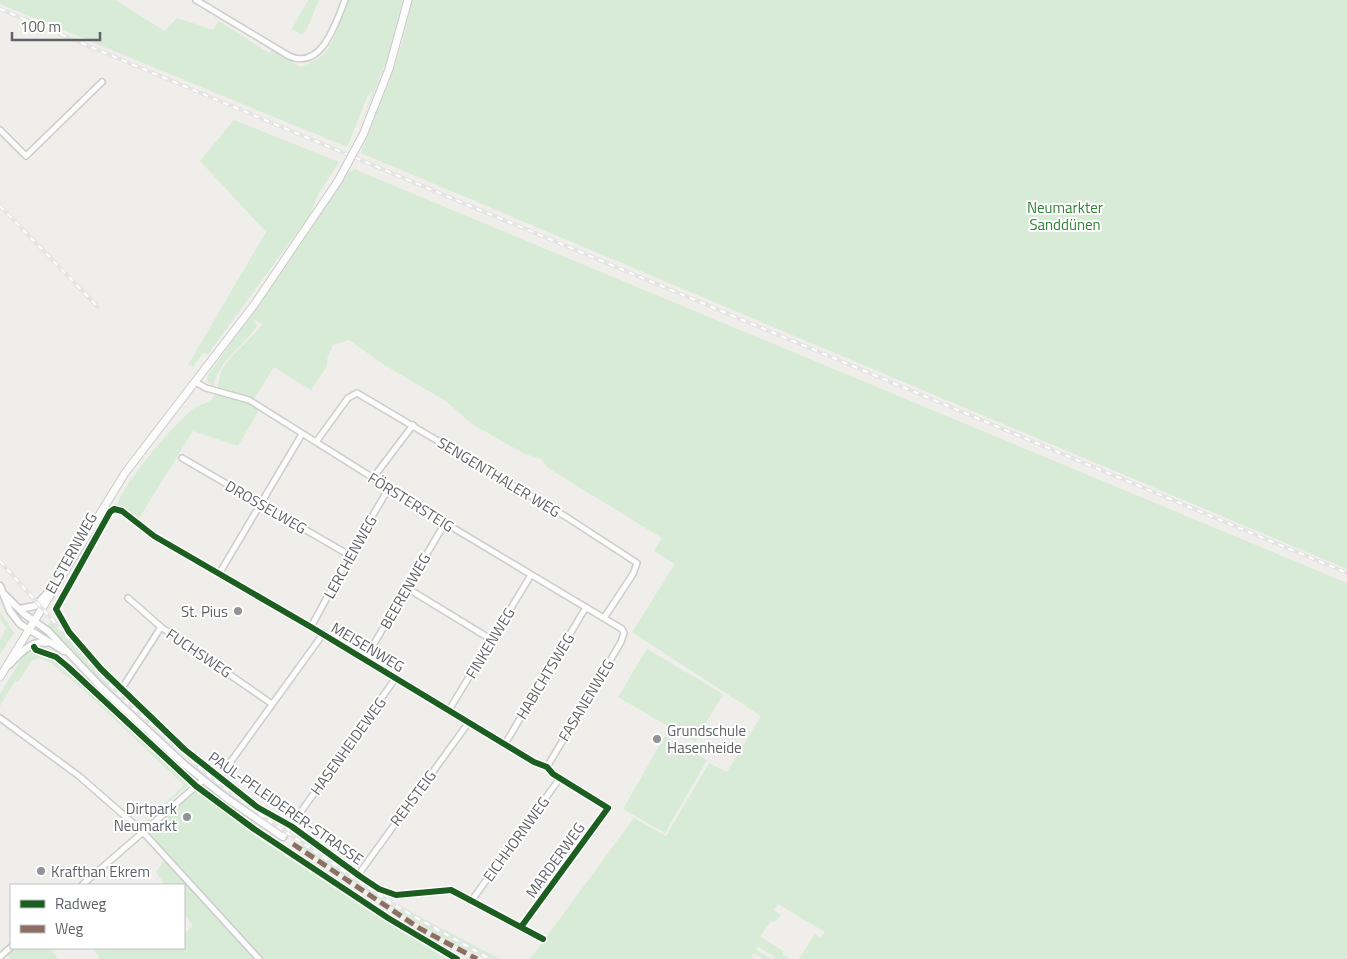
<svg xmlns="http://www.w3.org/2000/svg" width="1347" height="959" font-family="'Titillium Web',sans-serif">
  <rect width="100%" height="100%" fill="#efeeea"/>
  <path fill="#d8ebd6" d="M 0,0 L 115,0 L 165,31 L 177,18 L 213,30 L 219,21 L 269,53 L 272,49 L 300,67 C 306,64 313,62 318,59 C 335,46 341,19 349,0 L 403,0 L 389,55 L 358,132 L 373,91 L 368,95 L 347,147 L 0,4 Z
    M 308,0 L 319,0 L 306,31 L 302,35 L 292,29 Z
    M 412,0 L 1347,0 L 1347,569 L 361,153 L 389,82 L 402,43 Z
    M 234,120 L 339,162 L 319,193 L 309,216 L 208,354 L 203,353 L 193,367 L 188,365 L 266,232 L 200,161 Z
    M 354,169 L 1347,583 L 1347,959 L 799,959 L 815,934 L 821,938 L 825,932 L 778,904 L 774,910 L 781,915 L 776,921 L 770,922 L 760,937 L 784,951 L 782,954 L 790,959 L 773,959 L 774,956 L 758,947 L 756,950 L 771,959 L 763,959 L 754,953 L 751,957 L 755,959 L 530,959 L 634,818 L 666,836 L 709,763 L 727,772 L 761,716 L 632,632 L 675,564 L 654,551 L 662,538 L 548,468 L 541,459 L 525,454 L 472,424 L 447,402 L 383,364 L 349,340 L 333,345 L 328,356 L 326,368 L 311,390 L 274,367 L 250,405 L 259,410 L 238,446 L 193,431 L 138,520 L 127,511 L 116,507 C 126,480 167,433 188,413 C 195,405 207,405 214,397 C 220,390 217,379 222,370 C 232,352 251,340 263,324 L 252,319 L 257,326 C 242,348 219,359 213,387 L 207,380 L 208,375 L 284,269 L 349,171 L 352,172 Z
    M 0,612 L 14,633 L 0,654 L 0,640 L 6,628 L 0,618 Z
    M 51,621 C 88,664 125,706 167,744 C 202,776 241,803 280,830 L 239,804 L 176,753 L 111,693 L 48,625 Z
    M 41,646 L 56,651 L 70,663 L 185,769 L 190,775 L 191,781 L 62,660 L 52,653 L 35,647 Z
    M 31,648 L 54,658 L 66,667 L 189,784 L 149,820 L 144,823 L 184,785 L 78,685 L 49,662 L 39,658 L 32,661 L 18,682 L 15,681 L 0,706 L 0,694 L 23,656 Z
    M 647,649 L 723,694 L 695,742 L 618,697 Z
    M 665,736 L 707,760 L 665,833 L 623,809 Z
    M 201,787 L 208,789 L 279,841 L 255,828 Z
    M 197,790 L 240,822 L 394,927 L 447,959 L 100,959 L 93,948 L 184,948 L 184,934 L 193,926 L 184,913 L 184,885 L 165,885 L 156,872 L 168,856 L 151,834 L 155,827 Z
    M 304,840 L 371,887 L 424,919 L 500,959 L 494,959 L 418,917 L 303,842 Z
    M 302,844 L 404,913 L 486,959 L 451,943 L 400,913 L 301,847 Z
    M 298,852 L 394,916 L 451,949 L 454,953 L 451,954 L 386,915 L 298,856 Z
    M 16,948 L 50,948 L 58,959 L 11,959 L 7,955 Z"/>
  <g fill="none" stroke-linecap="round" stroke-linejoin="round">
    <defs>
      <path id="minor" d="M 196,0 L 289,56 C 322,71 336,22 345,0
        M 0,130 L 26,156 L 102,82
        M 195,382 L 206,388 L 249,400 L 445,523 L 622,629 L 624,633 L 621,642 L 547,767
        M 316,442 L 348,398 L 357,393 L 568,518 L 637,563 L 633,574 L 604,618
        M 182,458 L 349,555
        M 373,478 L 413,425
        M 219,574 L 302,434
        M 407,588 L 492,640
        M 128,598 L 161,627 L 272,704
        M 311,627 L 358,540 L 389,488
        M 365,659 L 445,523
        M 121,690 L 161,627
        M 449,710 L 531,575
        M 0,718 L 79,776 L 143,832 L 259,959
        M 505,744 L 586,607
        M 219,778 L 323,634
        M 283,837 L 395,679
        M 358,875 L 469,722
        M 82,885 L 203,780
        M 472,900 L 560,778
        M 521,927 L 608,808 L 553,774 L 547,767 L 534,762 L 311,627 L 154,536 L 122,511 L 114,509 L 110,512 L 56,609 L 69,632 L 101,669 L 184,749 L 257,807 L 291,826 L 361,877 L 379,889 L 396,895 L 451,890 L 543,939
        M 0,957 L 11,947"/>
      <path id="tertiary" d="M 0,586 L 10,611 L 20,624 L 64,651
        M 5,595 L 24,614 L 48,631 L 101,687 L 185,765 L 225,797 L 283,837
        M 19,609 L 35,606 L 52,588
        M 9,665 C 19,655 30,640 46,643"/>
      <path id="secondary" d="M 363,135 L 389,69 L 408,0
        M 0,677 L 125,473 L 254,305 L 338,181"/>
    </defs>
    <use href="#minor" stroke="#cbcccc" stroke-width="8"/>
    <use href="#tertiary" stroke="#cbcccc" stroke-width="9"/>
    <use href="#secondary" stroke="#cacacb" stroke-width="9"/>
    <use href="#minor" stroke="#fdfcfc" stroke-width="5"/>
    <use href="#tertiary" stroke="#fdfcfc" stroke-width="6"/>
    <use href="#secondary" stroke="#fdfcfc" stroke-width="7"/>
    <defs>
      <path id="rail" d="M 0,9 L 1347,573
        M 0,206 L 98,307
        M 0,561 L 122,698 L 209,776 L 261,815 L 394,905 L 490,959"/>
    </defs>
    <use href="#rail" stroke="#e4e4e4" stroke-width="4"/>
    <use href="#rail" stroke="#fff" stroke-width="2" stroke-dasharray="5.5" stroke-linecap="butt"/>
    <defs>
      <path id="secondary-bridge" d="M 338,181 L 363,135"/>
    </defs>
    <use href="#secondary-bridge" stroke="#cacacb" stroke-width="9" stroke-linecap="butt"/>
    <use href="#secondary-bridge" stroke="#fdfcfc" stroke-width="7"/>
    <path stroke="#8d6e63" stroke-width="5" stroke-dasharray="10 5" stroke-linecap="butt" d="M 293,844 L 419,928 L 477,959"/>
    <defs>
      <path id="cycleway" d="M 34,647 L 36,650 L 56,657 L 68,667 L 196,786 L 254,829 L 388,918 L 457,959
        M 521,927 L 608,808 L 553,774 L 547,767 L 534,762 L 311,627 L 154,536 L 122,511 L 114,509 L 110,512 L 56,609 L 69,632 L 101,669 L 184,749 L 257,807 L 291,826 L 361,877 L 379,889 L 396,895 L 451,890 L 543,939"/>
    </defs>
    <use href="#cycleway" stroke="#fff" stroke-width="9"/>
    <use href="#cycleway" stroke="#1b5e20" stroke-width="6"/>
  </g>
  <g fill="#919496" stroke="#fff" stroke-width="2">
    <circle cx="238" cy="611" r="5"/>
    <circle cx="657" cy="739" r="5"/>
    <circle cx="187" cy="817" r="5"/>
    <circle cx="41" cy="871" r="5"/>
  </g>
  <g text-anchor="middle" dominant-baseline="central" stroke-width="4" stroke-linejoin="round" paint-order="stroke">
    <g font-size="15" fill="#348238" stroke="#fff">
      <text x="1065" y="207">Neumarkter<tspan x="1065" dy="17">Sanddünen</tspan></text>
    </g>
    <g font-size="15" fill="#5f6368" stroke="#fff">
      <text transform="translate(499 477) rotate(31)">SENGENTHALER WEG</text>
      <text transform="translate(411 502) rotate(32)">FÖRSTERSTEIG</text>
      <text transform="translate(266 507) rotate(30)">DROSSELWEG</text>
      <text transform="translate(71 553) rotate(-61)">ELSTERNWEG</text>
      <text transform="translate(350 557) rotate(-61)">LERCHENWEG</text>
      <text transform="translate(405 591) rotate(-60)">BEERENWEG</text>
      <text transform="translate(490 643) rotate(-59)">FINKENWEG</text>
      <text transform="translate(368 647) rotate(31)">MEISENWEG</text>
      <text transform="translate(199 653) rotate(34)">FUCHSWEG</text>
      <text transform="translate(545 676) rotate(-59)">HABICHTSWEG</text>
      <text transform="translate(586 700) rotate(-59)">FASANENWEG</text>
      <text transform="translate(348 746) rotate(-54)">HASENHEIDEWEG</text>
      <text transform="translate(413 798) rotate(-53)">REHSTEIG</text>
      <text transform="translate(286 808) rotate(35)">PAUL-PFLEIDERER-STRASSE</text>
      <text transform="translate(516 839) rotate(-54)">EICHHORNWEG</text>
      <text transform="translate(555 860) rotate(-54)">MARDERWEG</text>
    </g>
    <g font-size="15" fill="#5f6368" stroke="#fff" text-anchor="end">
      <text x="228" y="611">St. Pius</text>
      <text x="667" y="730" text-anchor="start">Grundschule<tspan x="667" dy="17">Hasenheide</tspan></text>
      <text x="177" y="808">Dirtpark<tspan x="177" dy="17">Neumarkt</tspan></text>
      <text x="51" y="871" text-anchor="start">Krafthan Ekrem</text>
    </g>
  </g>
  <rect x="10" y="884" width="175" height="65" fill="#ffffff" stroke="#bfc1c3"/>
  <rect x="20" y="900" width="25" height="8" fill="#1b5e20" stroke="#bfc1c3"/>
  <text x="55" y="909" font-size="15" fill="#5f6368">Radweg</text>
  <rect x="20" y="925" width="25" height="8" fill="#8d6e63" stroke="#bfc1c3"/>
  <text x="55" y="934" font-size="15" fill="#5f6368">Weg</text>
  <path d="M12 32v8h88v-8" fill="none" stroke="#5f6368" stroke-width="2.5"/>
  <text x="20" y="32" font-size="15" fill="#5f6368" stroke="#ffffff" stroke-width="4" paint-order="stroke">100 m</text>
</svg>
